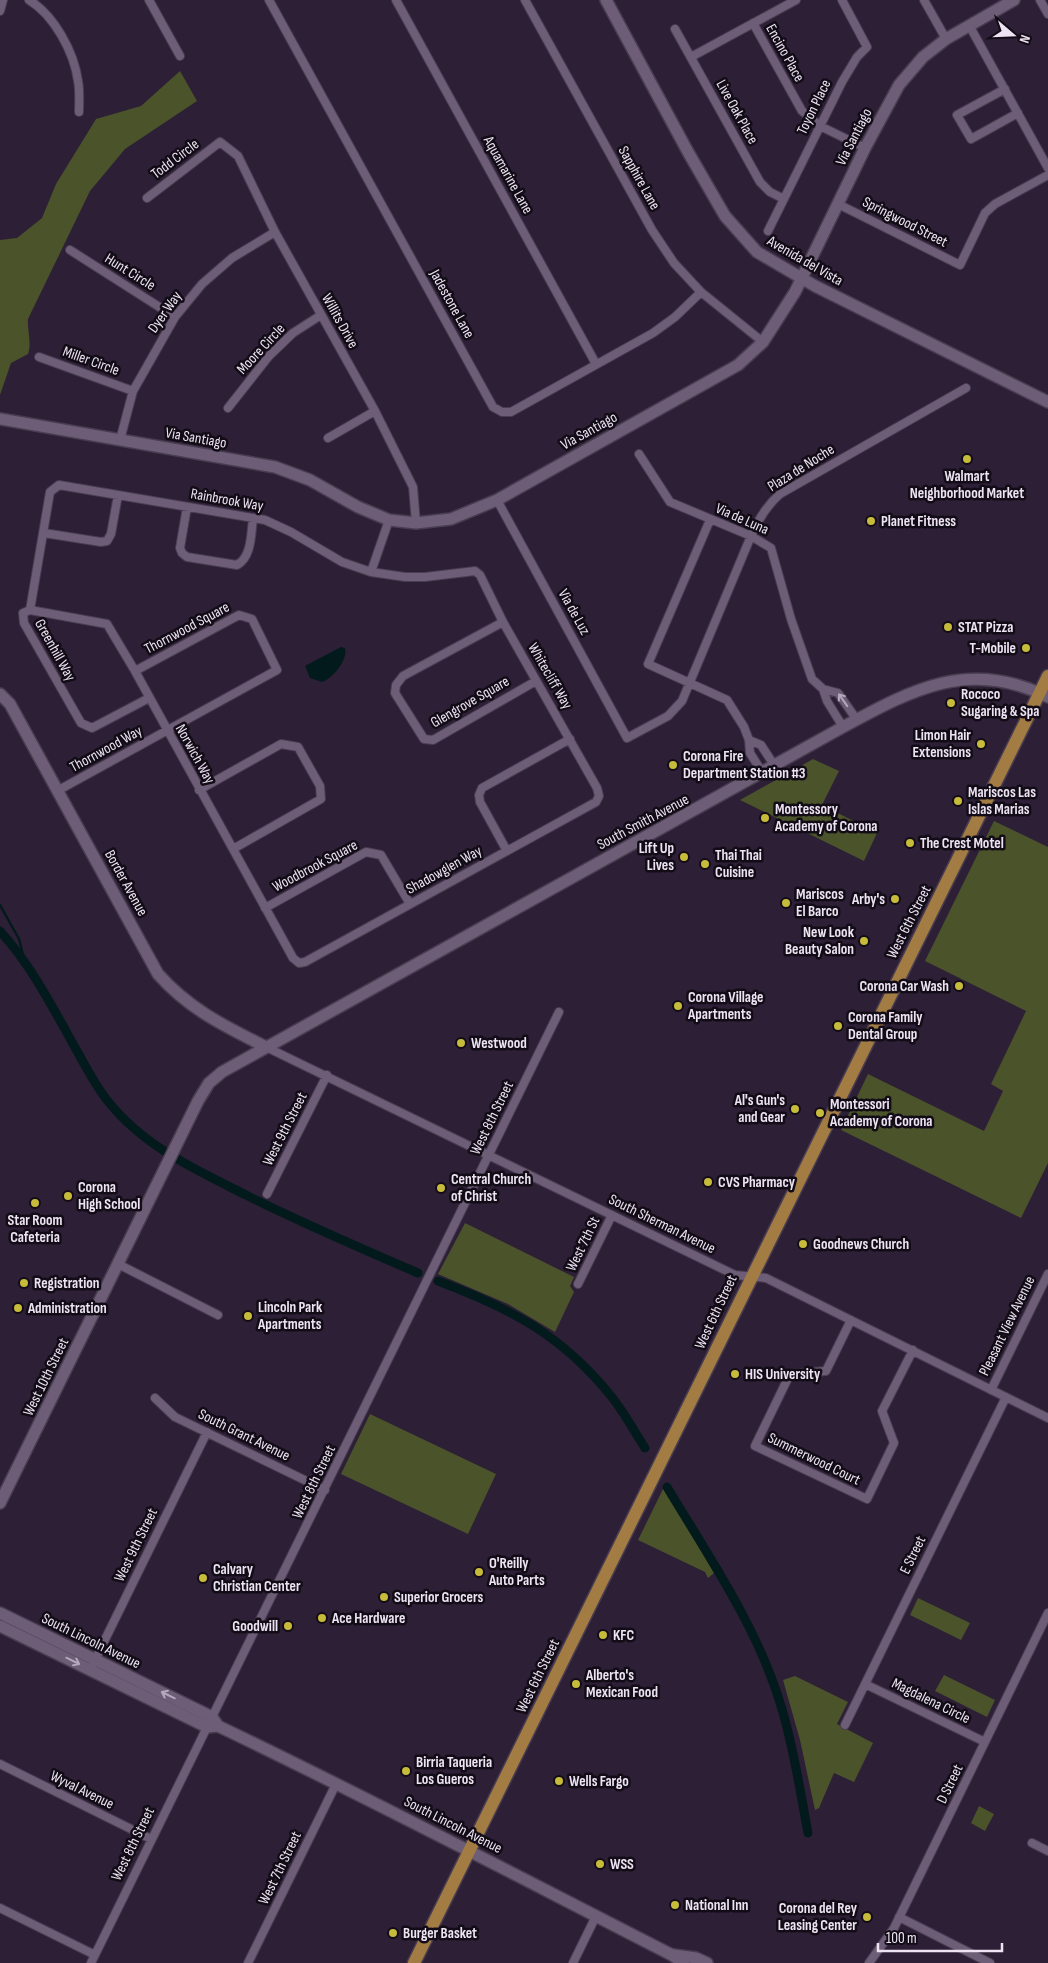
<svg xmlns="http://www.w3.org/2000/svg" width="1048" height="1963" font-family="'Sofia Sans Condensed',sans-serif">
  <rect width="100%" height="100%" fill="#2d1f36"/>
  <path fill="#4a5329" d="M 180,71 L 197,101 L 125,149 L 90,191 L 28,319 C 27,330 32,343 28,354 L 11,363 L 0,395 L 0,240 L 17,238 L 42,218 L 56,184 L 96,119 L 141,106 Z
    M 813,759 L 839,771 L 822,805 L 877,833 L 864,861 L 740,800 Z
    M 994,821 L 1048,847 L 1048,1163 L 1021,1218 L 841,1130 L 868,1074 L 984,1131 L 1003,1091 L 991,1084 L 1026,1011 L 925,961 Z
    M 465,1223 L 574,1277 L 570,1286 L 574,1292 L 555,1332 L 508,1304 L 438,1274 Z
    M 370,1414 L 496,1474 L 468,1534 L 341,1474 Z
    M 664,1487 L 714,1573 L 708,1578 L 705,1572 L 638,1540 Z
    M 918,1598 L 970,1623 L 961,1640 L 910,1615 Z
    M 944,1675 L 995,1700 L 987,1717 L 935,1691 Z
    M 795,1676 L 848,1702 L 837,1724 L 873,1743 L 854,1782 L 834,1773 L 819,1808 L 815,1810 L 800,1740 L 783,1680 Z
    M 979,1806 L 994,1814 L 985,1831 L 971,1823 Z"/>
  <path fill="#031a1c" d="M 341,647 L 345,648 C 348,660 333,678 322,682 L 310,678 L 305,666 Z"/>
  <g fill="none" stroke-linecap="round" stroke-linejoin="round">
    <path stroke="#031a1c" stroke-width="2.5" d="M 0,905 L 19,939 L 25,963"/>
    <path stroke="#031a1c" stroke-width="9" d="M 0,931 C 32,966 54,1010 77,1051 C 86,1067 95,1085 107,1100 C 143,1146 194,1169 246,1195 C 302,1223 360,1248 418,1273
      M 438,1281 C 510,1308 562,1335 611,1396 C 624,1412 634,1431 645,1448
      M 667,1487 C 709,1557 758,1628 781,1706 C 794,1748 800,1791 808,1833"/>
    <defs>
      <path id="street" d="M 29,0 C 54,15 74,52 78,81 C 80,91 79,102 79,112
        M 149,0 L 180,56
        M 269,0 L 493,407 L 502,412 L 511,412 L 653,333 L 675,317 L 701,292
        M 396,0 L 596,364
        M 525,0 L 652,230 L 674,263 L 701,292 L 763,342
        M 924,0 L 946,39
        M 1040,0 L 1048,14
        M 0,11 L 3,0
        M 753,23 L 802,111 L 820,126 L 865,148
        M 969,25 L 1048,168
        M 675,29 L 760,182 L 770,192 L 784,199
        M 691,57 L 796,0
        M 1005,89 L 957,115 L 971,139 L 1018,113
        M 147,198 L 220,142 L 238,156 L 275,232 L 375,411 L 413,487 L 416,523
        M 838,204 L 960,265 L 985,213 L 995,204 L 1048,175
        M 768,231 L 842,82 L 857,57 L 867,47 L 842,0
        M 70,250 L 175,317
        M 39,357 L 133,391
        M 228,408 L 269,356 L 293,333 L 321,315
        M 328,438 L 375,411
        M 120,440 L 133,391 L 175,317 L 202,284 L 232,258 L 275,232
        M 639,454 L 670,502 L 751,536 L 771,548 L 791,619 L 812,679 L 823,689 L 838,693 L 857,720
        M 497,500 L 627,738 L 668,716 L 682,701 L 751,536 C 758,520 766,506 780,494 L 966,388
        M 187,507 L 180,548 L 182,553 L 187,557 L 237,565 C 252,557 251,533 253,518
        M 710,520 L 648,664 L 727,700 L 744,727 L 749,740 L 750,753 L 762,772
        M 44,533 L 101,542 L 107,541 L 111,534 L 118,495
        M 371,572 L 389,520
        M 30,610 L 107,624 L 135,671 L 293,958 L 299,963 L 305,962 L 596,802 L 599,796 L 597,788 L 503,622 L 480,575 L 475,571 L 425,577 L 405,577 L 371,572 L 342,562 L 291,532 L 265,520 L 59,485 L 50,492 L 30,610 L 23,613 L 24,623 L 81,723 L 92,728 L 149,698
        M 503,622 L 403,676 L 396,685 L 395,693 L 424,739 L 433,740 L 536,681
        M 823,689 L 827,701 L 843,727
        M 749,740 L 761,745 L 774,765
        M 199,790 L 281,744 L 298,747 L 320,786 L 321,799 L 233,849
        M 57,791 L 277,670 L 252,619 L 239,615 L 135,671
        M 507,851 L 480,802 L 479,795 L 482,788 L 570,739
        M 265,908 L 366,852 L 381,855 L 410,904
        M 266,1047 L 735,1275 L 766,1278 L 1048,1418
        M 267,1194 L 327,1075
        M 118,1264 L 218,1315
        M 578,1284 L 612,1215
        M 851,1320 L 826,1371 L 790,1374 L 755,1446 L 867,1499 L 894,1443 L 882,1411 L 913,1350
        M 991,1390 L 1048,1274
        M 155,1398 L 175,1417 L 325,1490
        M 93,1664 L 207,1432
        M 865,1684 L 985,1742
        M 845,1725 L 1006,1397
        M 0,1764 L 151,1839
        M 1032,1843 L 1048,1851
        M 0,1908 L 95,1955
        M 899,1917 L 990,1963
        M 91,1963 L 559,1012
        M 248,1963 L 336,1784
        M 573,1963 L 596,1916
        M 869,1963 L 894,1928 L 1048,1613"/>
      <path id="secondary" d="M 606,0 L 688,152 L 725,216 L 757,252 L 815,286 L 1048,402
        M 0,419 L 275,467 L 310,480 L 358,507 L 389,520 L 416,523 L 451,519 L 497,500 L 738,365 L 763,342 L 795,292 L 865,148 L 899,85 L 923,57 L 946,39 L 1014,0
        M 0,694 L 10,704 L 158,974 C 189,1009 224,1026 266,1047
        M 0,1503 L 198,1101 L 209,1083 L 222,1072 L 843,727 C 913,689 970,658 1048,697
        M 0,1613 L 212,1717 L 218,1726
        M 0,1626 L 207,1727 L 218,1726 C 371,1799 521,1878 672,1955 L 683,1963
        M 674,1955 L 696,1958 L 707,1963"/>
      <path id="primary" d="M 414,1963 L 1048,676"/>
    </defs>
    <use href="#street" stroke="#493d50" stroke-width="10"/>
    <use href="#secondary" stroke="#493d50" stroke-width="14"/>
    <use href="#primary" stroke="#493d50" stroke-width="15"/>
    <use href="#street" stroke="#6d5d77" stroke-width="8"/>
    <use href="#secondary" stroke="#6d5d77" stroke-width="11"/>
    <use href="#primary" stroke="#a27c42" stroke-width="12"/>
  </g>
  <defs><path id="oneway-shaft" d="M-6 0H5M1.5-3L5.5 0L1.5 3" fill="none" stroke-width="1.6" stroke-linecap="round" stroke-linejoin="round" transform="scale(1.25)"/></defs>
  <g stroke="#b3a7bb">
    <use href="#oneway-shaft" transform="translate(843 700) rotate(-125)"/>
    <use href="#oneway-shaft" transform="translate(73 1661) rotate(26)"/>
    <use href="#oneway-shaft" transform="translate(168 1695) rotate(-154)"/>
  </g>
  <g fill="#c7bb3b" stroke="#120c16" stroke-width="2">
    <circle cx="967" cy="459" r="5"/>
    <circle cx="871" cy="521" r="5"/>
    <circle cx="948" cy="627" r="5"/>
    <circle cx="1026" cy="648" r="5"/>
    <circle cx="951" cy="703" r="5"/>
    <circle cx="981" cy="744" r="5"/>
    <circle cx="673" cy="765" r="5"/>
    <circle cx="958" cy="801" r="5"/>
    <circle cx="765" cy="818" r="5"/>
    <circle cx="910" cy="843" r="5"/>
    <circle cx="684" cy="857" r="5"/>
    <circle cx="705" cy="864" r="5"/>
    <circle cx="895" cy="899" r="5"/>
    <circle cx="786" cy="903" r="5"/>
    <circle cx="864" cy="941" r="5"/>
    <circle cx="959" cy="986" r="5"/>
    <circle cx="678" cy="1006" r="5"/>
    <circle cx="838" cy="1026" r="5"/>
    <circle cx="461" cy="1043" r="5"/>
    <circle cx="795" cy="1109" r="5"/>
    <circle cx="820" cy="1113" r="5"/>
    <circle cx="708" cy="1182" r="5"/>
    <circle cx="441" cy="1188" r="5"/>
    <circle cx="68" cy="1196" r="5"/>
    <circle cx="35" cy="1203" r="5"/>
    <circle cx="803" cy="1244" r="5"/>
    <circle cx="24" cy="1283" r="5"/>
    <circle cx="18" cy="1308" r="5"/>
    <circle cx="248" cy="1316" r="5"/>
    <circle cx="735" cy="1374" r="5"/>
    <circle cx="479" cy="1572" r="5"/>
    <circle cx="203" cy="1578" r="5"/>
    <circle cx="384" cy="1597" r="5"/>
    <circle cx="322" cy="1618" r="5"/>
    <circle cx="288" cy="1626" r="5"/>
    <circle cx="603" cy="1635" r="5"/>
    <circle cx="576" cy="1684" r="5"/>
    <circle cx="406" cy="1771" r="5"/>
    <circle cx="559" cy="1781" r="5"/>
    <circle cx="600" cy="1864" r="5"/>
    <circle cx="675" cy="1905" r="5"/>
    <circle cx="867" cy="1917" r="5"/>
    <circle cx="393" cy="1933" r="5"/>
  </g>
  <g text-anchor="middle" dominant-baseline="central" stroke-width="5" stroke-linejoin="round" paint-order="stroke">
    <g font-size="15" fill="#ede3f3" stroke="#120c16">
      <text transform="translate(785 53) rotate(61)">Encino Place</text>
      <text transform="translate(814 107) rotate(-64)">Toyon Place</text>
      <text transform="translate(737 112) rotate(61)">Live Oak Place</text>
      <text transform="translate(854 137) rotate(-63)">Via Santiago</text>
      <text transform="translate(175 159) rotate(-37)">Todd Circle</text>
      <text transform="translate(508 175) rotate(61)">Aquamarine Lane</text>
      <text transform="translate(639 178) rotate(61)">Sapphire Lane</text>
      <text transform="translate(905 222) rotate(27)">Springwood Street</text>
      <text transform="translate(805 261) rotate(30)">Avenida del Vista</text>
      <text transform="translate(130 272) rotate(32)">Hunt Circle</text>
      <text transform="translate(452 304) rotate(61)">Jadestone Lane</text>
      <text transform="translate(165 312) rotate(-55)">Dyer Way</text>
      <text transform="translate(340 321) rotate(61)">Willits Drive</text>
      <text transform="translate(261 349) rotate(-47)">Moore Circle</text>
      <text transform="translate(91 361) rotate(20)">Miller Circle</text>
      <text transform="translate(589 431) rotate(-29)">Via Santiago</text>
      <text transform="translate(196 438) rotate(10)">Via Santiago</text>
      <text transform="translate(801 468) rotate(-32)">Plaza de Noche</text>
      <text transform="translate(227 500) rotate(10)">Rainbrook Way</text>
      <text transform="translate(742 519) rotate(24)">Via de Luna</text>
      <text transform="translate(574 612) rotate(61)">Via de Luz</text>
      <text transform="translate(187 628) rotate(-28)">Thornwood Square</text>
      <text transform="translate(55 650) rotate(61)">Greenhill Way</text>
      <text transform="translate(550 676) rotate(60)">Whitecliff Way</text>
      <text transform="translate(470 702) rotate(-30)">Glengrove Square</text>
      <text transform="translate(106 749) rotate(-29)">Thornwood Way</text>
      <text transform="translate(195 754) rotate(61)">Norwich Way</text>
      <text transform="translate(643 822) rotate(-28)">South Smith Avenue</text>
      <text transform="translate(315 866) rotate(-28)">Woodbrook Square</text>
      <text transform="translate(444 870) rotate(-29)">Shadowglen Way</text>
      <text transform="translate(126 883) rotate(61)">Border Avenue</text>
      <text transform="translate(909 922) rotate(-63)">West 6th Street</text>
      <text transform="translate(492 1118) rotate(-64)">West 8th Street</text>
      <text transform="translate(285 1129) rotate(-63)">West 9th Street</text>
      <text transform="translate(662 1224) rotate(26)">South Sherman Avenue</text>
      <text transform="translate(583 1244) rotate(-64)">West 7th St</text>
      <text transform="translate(716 1312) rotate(-65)">West 6th Street</text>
      <text transform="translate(1007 1326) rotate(-64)">Pleasant View Avenue</text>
      <text transform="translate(46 1377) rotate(-64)">West 10th Street</text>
      <text transform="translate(244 1435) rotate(26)">South Grant Avenue</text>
      <text transform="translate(814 1459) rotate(26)">Summerwood Court</text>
      <text transform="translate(314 1482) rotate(-64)">West 8th Street</text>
      <text transform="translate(136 1545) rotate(-64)">West 9th Street</text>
      <text transform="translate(913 1555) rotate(-64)">E Street</text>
      <text transform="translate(91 1641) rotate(26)">South Lincoln Avenue</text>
      <text transform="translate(538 1676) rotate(-64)">West 6th Street</text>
      <text transform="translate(931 1701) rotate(26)">Magdalena Circle</text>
      <text transform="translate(950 1784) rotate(-64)">D Street</text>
      <text transform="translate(82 1790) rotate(26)">Wyval Avenue</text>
      <text transform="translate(453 1825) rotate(27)">South Lincoln Avenue</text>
      <text transform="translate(133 1844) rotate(-64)">West 8th Street</text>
      <text transform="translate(280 1868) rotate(-64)">West 7th Street</text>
    </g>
    <g font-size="15" font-weight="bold" fill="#ede3f3" stroke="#120c16" text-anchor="start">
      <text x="967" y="476" text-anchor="middle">Walmart<tspan x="967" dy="17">Neighborhood Market</tspan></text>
      <text x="881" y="521">Planet Fitness</text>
      <text x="958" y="627">STAT Pizza</text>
      <text x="1016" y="648" text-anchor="end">T-Mobile</text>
      <text x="961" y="694">Rococo<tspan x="961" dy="17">Sugaring &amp; Spa</tspan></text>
      <text x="971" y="735" text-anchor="end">Limon Hair<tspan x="971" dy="17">Extensions</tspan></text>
      <text x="683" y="756">Corona Fire<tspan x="683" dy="17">Department Station #3</tspan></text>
      <text x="968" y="792">Mariscos Las<tspan x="968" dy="17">Islas Marias</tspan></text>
      <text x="775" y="809">Montessory<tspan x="775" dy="17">Academy of Corona</tspan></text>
      <text x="920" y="843">The Crest Motel</text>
      <text x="674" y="848" text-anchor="end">Lift Up<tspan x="674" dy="17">Lives</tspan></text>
      <text x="715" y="855">Thai Thai<tspan x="715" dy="17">Cuisine</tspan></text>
      <text x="796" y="894">Mariscos<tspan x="796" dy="17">El Barco</tspan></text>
      <text x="885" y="899" text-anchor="end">Arby's</text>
      <text x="854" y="932" text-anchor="end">New Look<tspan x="854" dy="17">Beauty Salon</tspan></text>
      <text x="949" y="986" text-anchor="end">Corona Car Wash</text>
      <text x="688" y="997">Corona Village<tspan x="688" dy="17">Apartments</tspan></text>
      <text x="848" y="1017">Corona Family<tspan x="848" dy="17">Dental Group</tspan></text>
      <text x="471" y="1043">Westwood</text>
      <text x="785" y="1100" text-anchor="end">Al's Gun's<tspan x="785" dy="17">and Gear</tspan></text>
      <text x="830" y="1104">Montessori<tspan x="830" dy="17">Academy of Corona</tspan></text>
      <text x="451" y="1179">Central Church<tspan x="451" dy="17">of Christ</tspan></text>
      <text x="718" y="1182">CVS Pharmacy</text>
      <text x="78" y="1187">Corona<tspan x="78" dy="17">High School</tspan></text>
      <text x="35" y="1220" text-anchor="middle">Star Room<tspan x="35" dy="17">Cafeteria</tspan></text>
      <text x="813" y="1244">Goodnews Church</text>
      <text x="34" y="1283">Registration</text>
      <text x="258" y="1307">Lincoln Park<tspan x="258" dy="17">Apartments</tspan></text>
      <text x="28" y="1308">Administration</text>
      <text x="745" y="1374">HIS University</text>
      <text x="489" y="1563">O'Reilly<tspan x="489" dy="17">Auto Parts</tspan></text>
      <text x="213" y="1569">Calvary<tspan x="213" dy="17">Christian Center</tspan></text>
      <text x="394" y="1597">Superior Grocers</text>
      <text x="332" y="1618">Ace Hardware</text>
      <text x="278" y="1626" text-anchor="end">Goodwill</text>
      <text x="613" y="1635">KFC</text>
      <text x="586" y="1675">Alberto's<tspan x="586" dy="17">Mexican Food</tspan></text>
      <text x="416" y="1762">Birria Taqueria<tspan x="416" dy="17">Los Gueros</tspan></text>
      <text x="569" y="1781">Wells Fargo</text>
      <text x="610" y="1864">WSS</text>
      <text x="685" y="1905">National Inn</text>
      <text x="857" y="1908" text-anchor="end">Corona del Rey<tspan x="857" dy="17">Leasing Center</tspan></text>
      <text x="403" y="1933">Burger Basket</text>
    </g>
  </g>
  <g transform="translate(1013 35) rotate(109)" stroke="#120c16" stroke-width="4" paint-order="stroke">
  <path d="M0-4L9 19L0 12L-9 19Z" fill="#ede3f3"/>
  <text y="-8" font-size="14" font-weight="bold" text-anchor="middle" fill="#ede3f3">N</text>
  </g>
  <path d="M878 1943v8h124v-8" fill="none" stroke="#ede3f3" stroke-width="2.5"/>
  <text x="886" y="1943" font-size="15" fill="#ede3f3" stroke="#120c16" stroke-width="4" paint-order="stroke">100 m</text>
</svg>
